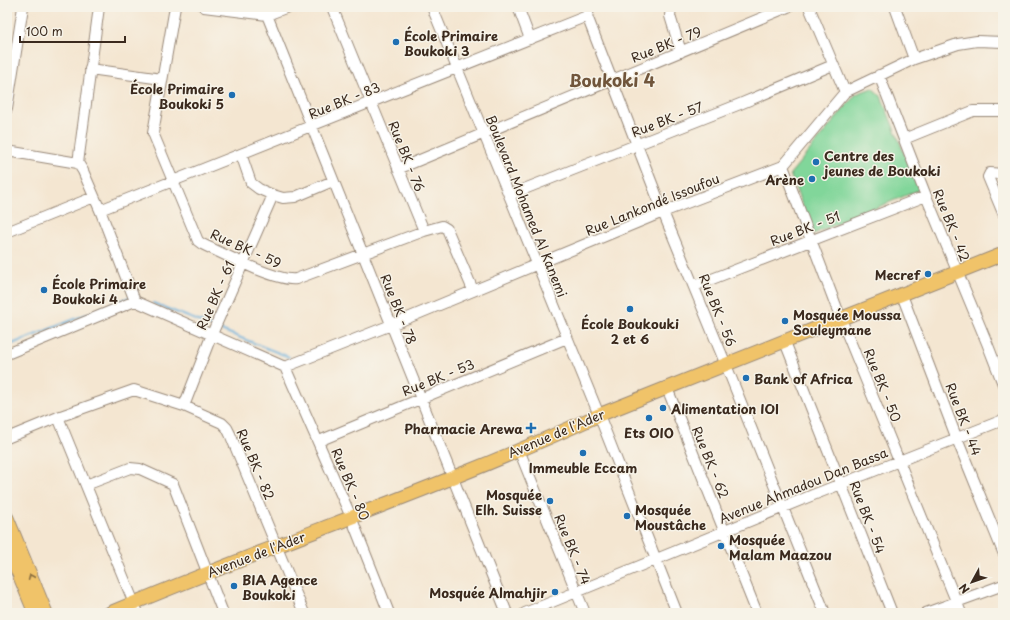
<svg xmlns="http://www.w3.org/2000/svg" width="1010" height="620" font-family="'Playpen Sans',sans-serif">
  <rect width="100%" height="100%" fill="#f7f3e8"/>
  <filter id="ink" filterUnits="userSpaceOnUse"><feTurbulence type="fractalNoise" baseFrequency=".025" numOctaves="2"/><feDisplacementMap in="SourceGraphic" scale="8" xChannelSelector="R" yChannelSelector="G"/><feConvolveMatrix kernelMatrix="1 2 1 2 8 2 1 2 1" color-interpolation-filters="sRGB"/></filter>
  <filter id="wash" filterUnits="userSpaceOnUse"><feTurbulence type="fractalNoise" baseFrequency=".012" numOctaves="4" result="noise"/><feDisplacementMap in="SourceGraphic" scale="16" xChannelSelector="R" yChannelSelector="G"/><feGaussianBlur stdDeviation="0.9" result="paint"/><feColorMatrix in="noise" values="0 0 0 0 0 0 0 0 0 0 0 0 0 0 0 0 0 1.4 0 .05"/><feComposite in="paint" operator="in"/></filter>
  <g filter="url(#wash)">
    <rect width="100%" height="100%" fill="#f4e6d1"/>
    <path fill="#81d69a" stroke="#5e805c" d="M 872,88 L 881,96 L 919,190 L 813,234 L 790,174 L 856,94 Z"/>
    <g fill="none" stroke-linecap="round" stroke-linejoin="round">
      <path stroke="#63aedb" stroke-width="2" d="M 153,303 L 211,326
        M 221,330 L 289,357
        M 7,346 L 130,297"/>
    </g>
  </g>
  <g filter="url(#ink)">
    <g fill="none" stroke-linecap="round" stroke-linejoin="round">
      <defs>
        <path id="minor" d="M 99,7 L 78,163 L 83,171 L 100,210 L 135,301 L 285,367
          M 175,7 L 153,133 L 198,241 L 202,244 C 222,253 277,282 296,279 L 424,231
          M 204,7 L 267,15 L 288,7
          M 332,7 L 424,231 L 442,226 L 447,229 L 473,290
          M 432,7 L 599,415 L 677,613
          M 518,7 L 530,39
          M 671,7 L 670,16 L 681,52
          M 809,7 L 845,92
          M 895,7 L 914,59
          M 267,15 L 507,613
          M 587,16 L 663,212 L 726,365 L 825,613
          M 90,69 L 162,79
          M 879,75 L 926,196 L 987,343 L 1003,384
          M 7,109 L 23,7
          M 904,139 L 973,111 L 1003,111
          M 7,151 L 78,163
          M 241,154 L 251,183 L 259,189 L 273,195 L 283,198 L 295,197 L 333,181
          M 783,166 L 841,319 L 961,613
          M 398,169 L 788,7
          M 1003,174 L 990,173 L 988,177 L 1003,213
          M 509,195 L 740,104 L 833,65
          M 100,210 L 587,16 L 590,7
          M 7,232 L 94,197
          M 694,286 L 926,196
          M 902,295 L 957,439 L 1003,552
          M 785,342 L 892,613
          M 7,354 L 135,301
          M 285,367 L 391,325 L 663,212 L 783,166 L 845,92 L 914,59 L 958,44 L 977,41 L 1003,42
          M 285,367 L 351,517 L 389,613
          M 667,388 L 757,613
          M 184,406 L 212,334 L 273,195
          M 58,417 L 138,613
          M 7,438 L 58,417 L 134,390 L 184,406 L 222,423 L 227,428 L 230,434 L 304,613
          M 319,441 L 567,338
          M 519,450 L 585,613
          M 86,485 L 130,468 L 140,469 L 173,484 L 223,613
          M 525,613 L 813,495 L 1003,420
          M 926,613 L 1003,585"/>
        <path id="major" d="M 7,518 L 46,613
          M 7,545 L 35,613
          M 110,613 C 272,544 439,489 599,415 L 1003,254"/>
      </defs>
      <use href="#minor" stroke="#988878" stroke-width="12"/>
      <use href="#major" stroke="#988878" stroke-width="15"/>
      <use href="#minor" stroke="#fff" stroke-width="10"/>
      <use href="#major" stroke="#f0c369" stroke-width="13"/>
    </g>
    <defs><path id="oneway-chevron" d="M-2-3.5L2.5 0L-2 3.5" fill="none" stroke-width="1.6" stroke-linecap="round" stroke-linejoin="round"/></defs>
    <use stroke="#8c6f40" href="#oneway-chevron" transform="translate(31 577) rotate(-113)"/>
  </g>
  <g fill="#1f6fb2" stroke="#f7f3e8" stroke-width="1.5">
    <circle cx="396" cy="42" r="4"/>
    <circle cx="232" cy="95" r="4"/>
    <circle cx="816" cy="162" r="4"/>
    <circle cx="812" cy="179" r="4"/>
    <circle cx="928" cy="274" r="4"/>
    <circle cx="44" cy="290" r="4"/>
    <circle cx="630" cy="309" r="4"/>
    <circle cx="785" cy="321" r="4"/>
    <circle cx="746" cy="378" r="4"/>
    <circle cx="663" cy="408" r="4"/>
    <circle cx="649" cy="418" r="4"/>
    <path d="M529 422h4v4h4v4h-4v4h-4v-4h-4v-4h4z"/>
    <circle cx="583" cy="453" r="4"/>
    <circle cx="550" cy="501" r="4"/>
    <circle cx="627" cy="516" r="4"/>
    <circle cx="721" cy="546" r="4"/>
    <circle cx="234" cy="586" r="4"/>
    <circle cx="555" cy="592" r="4"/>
  </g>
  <g text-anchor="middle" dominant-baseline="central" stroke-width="3" stroke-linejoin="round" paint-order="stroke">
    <g font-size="13" font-weight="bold" fill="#3b2a1e" stroke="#f7f3e8" text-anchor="start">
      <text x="404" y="35">École Primaire<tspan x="404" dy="15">Boukoki 3</tspan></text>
      <text x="224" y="88" text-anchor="end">École Primaire<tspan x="224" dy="15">Boukoki 5</tspan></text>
      <text x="824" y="155">Centre des<tspan x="824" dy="15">jeunes de Boukoki</tspan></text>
      <text x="804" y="179" text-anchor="end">Arène</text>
      <text x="920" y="274" text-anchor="end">Mecref</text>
      <text x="52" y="283">École Primaire<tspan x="52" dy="15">Boukoki 4</tspan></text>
      <text x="793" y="314">Mosquée Moussa<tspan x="793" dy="15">Souleymane</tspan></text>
      <text x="630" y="323" text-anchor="middle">École Boukouki<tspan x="630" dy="15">2 et 6</tspan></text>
      <text x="754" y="378">Bank of Africa</text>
      <text x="671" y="408">Alimentation IOI</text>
      <text x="523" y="428" text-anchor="end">Pharmacie Arewa</text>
      <text x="649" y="432" text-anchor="middle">Ets OIO</text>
      <text x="583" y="467" text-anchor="middle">Immeuble Eccam</text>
      <text x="542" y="494" text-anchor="end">Mosquée<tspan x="542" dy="15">Elh. Suisse</tspan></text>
      <text x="635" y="509">Mosquée<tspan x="635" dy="15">Moustâche</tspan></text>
      <text x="729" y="539">Mosquée<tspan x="729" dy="15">Malam Maazou</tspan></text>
      <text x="242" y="579">BIA Agence<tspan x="242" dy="15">Boukoki</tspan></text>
      <text x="547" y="592" text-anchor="end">Mosquée Almahjir</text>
    </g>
    <g font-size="13" fill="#3b2a1e" stroke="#f7f3e8">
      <text transform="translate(666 44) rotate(-22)">Rue BK - 79</text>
      <text transform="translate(344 100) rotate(-22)">Rue BK - 83</text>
      <text transform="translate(667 119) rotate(-21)">Rue BK - 57</text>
      <text transform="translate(407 156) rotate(68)">Rue BK - 76</text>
      <text transform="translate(652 204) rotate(-22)">Rue Lankondé Issoufou</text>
      <text transform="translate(527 206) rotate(68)">Boulevard Mohamed Al Kanemi</text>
      <text transform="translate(952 225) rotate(68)">Rue BK - 42</text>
      <text transform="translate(805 228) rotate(-21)">Rue BK - 51</text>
      <text transform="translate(246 248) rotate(24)">Rue BK - 59</text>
      <text transform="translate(215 295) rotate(-66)">Rue BK - 61</text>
      <text transform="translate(399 309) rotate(68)">Rue BK - 78</text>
      <text transform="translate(718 310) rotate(68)">Rue BK - 56</text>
      <text transform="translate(438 377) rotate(-22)">Rue BK - 53</text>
      <text transform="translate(883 385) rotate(68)">Rue BK - 50</text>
      <text transform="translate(964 419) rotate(69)">Rue BK - 44</text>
      <text transform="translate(556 433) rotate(-23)">Avenue de l'Ader</text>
      <text transform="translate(711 462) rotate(68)">Rue BK - 62</text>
      <text transform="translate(256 464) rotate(67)">Rue BK - 82</text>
      <text transform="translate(351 484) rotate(67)">Rue BK - 80</text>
      <text transform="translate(803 485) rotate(-22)">Avenue Ahmadou Dan Bassa</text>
      <text transform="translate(868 517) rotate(69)">Rue BK - 54</text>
      <text transform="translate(573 549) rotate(68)">Rue BK - 74</text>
      <text transform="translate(256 554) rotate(-21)">Avenue de l'Ader</text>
    </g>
    <g font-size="17" font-weight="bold" fill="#70553b" stroke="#f7f3e8">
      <text x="612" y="80">Boukoki 4</text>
    </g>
  </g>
  <rect width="1010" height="620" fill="none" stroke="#f7f3e8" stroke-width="24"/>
  <g transform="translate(972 582) rotate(230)" stroke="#f7f3e8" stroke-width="3" paint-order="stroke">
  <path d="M0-3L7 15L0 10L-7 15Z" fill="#3b2a1e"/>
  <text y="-6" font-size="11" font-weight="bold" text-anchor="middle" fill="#3b2a1e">N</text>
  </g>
  <path d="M20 36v6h105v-6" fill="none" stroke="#3b2a1e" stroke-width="2"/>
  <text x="26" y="36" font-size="12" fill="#3b2a1e" stroke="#f7f3e8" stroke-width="3" paint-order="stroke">100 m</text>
</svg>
